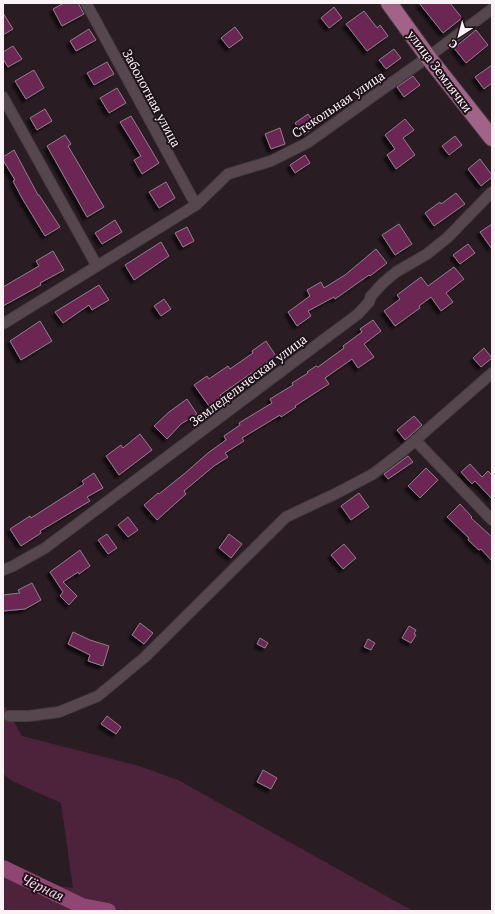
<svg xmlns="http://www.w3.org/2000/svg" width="495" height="914" font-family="'PT Serif',serif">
  <defs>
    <filter id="shadow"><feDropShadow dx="-3.5" dy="3.5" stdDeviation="1" flood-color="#0009"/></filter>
  </defs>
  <rect width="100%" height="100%" fill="#291c23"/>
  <path fill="#4d233c" d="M 3,706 L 6,708 L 22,736 L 139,766 L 178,780 L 413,911 L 3,911 L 3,878 L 73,888 L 61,803 L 14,782 L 3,774 Z"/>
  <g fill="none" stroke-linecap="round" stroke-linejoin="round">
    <path stroke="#8f4672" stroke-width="16" d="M 3,868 L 82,906 L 108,911"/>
  </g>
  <path fill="#6c2653" stroke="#8f7f87" filter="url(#shadow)" d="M 64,3 L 78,3 L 84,14 L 62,26 L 53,9 Z
    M 419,3 L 450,3 L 462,18 L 443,33 Z
    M 334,7 L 342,18 L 329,28 L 321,18 Z
    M 364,11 L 377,28 L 380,25 L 388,36 L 367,51 L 346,24 Z
    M 3,13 L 13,29 L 3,35 Z
    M 235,27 L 243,38 L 229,48 L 221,38 Z
    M 89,29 L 96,40 L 76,51 L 70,41 Z
    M 476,30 L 488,45 L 466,63 L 454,48 Z
    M 13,46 L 22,59 L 8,67 L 3,59 L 3,52 Z
    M 394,49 L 401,58 L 386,69 L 379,60 Z
    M 107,62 L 114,74 L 94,85 L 87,73 Z
    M 492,65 L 492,83 L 484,89 L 475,77 Z
    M 34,70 L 44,88 L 26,99 L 15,81 Z
    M 413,76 L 420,85 L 404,97 L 397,87 Z
    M 117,88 L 126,103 L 109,113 L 100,98 Z
    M 45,109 L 52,121 L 37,130 L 30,118 Z
    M 308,114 L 316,126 L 304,135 L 295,123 Z
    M 131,116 L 159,163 L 142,174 L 134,160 L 141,156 L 120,122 Z
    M 405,119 L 414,130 L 403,138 L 415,155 L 396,169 L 387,155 L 395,149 L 385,135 Z
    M 280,128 L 285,144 L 271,149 L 265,134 Z
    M 65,135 L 71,144 L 68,146 L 104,207 L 87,217 L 47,146 Z
    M 455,136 L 462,145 L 449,155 L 442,146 Z
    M 14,150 L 38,195 L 39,195 L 60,227 L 45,236 L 22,198 L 13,181 L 15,180 L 3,160 L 3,157 Z
    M 305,155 L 310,163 L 295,173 L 290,165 Z
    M 480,159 L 492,175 L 492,177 L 481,186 L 468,169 Z
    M 166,182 L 175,198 L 159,208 L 149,192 Z
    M 456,193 L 465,204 L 434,226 L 425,213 L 440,202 L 441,204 Z
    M 115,220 L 122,232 L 102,244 L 95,233 Z
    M 399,224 L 412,244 L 395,255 L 382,235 Z
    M 492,224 L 492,249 L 480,232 Z
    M 187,227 L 194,241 L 183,247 L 175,233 Z
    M 161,242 L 169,256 L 134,280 L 125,265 Z
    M 468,244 L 475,253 L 460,264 L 453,255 Z
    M 376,249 L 387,263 L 370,276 L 369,275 L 335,299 L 334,297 L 308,311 L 311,316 L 297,326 L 288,312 L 310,296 L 307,290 L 321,282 L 324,288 L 345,275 Z
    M 53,251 L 64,270 L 40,283 L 41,285 L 3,306 L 3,287 L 39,266 L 36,261 Z
    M 454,267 L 464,279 L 446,293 L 453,302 L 441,311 L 431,297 L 419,306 L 420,308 L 395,326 L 384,311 L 400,299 L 397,295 L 421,277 L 428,286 Z
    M 99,285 L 109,300 L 92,310 L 89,305 L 63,323 L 55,312 Z
    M 164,299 L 171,309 L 161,316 L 154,306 Z
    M 373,320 L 381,331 L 364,344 L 374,357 L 358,368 L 352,359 L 325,378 L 329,384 L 295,406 L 296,407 L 281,417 L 280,415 L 242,438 L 244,441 L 225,453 L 228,457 L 214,466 L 184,491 L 186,494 L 157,520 L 144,505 L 158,493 L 159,494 L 184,474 L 208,453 L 226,440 L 224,436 L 240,425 L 239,423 L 272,403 L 270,399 L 293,385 L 292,383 L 308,373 L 307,372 L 316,366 L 318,367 L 344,348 L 343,346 L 362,332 L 360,329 Z
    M 40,321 L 52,341 L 21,360 L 10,341 Z
    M 266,341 L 276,356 L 220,395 L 221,397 L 209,406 L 194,385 L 207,376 L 209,379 L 228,366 L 230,369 L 253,353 L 252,351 Z
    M 484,348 L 492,358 L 481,367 L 473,358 Z
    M 187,399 L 197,414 L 181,424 L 167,439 L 154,426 L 169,412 Z
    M 414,416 L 422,425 L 405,440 L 397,430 Z
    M 140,434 L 152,450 L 119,475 L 106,456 L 121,445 L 123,448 Z
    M 408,456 L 413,462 L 388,479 L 384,474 Z
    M 470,464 L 482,477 L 488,471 L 492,475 L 492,499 L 475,481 L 472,484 L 461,472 Z
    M 426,468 L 438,480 L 420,498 L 408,486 Z
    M 94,473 L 103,488 L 87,497 L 90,501 L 40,531 L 41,533 L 21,546 L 10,529 L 30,516 L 31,518 L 84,484 L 82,481 Z
    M 359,493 L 369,507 L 351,520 L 341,506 Z
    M 460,504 L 472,517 L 471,518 L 492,537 L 492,561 L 481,549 L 479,550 L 468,540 L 469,538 L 447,517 Z
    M 128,517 L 138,530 L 128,537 L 118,525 Z
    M 107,534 L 117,548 L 108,554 L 98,540 Z
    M 229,534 L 242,544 L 231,558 L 219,548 Z
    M 344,544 L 356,558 L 343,569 L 331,555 Z
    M 80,550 L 90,566 L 79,574 L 78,572 L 63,582 L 77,596 L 69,605 L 60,596 L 63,592 L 50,572 Z
    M 32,583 L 41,600 L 25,609 L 3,611 L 3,595 L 20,593 L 18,590 Z
    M 140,623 L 153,633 L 144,644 L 132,635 Z
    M 409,626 L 416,630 L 414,634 L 416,635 L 411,643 L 402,638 Z
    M 73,632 L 90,640 L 109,646 L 103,666 L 88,661 L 90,655 L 68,644 Z
    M 260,638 L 268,643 L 265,648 L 257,644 Z
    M 368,639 L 375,643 L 371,650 L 364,647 Z
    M 107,716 L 121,727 L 116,734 L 101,724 Z
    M 263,770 L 277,778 L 271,789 L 257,782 Z"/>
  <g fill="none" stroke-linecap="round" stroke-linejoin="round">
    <defs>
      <path id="minor" d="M 86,3 L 196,205
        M 3,97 L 97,266
        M 3,324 L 196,205 L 228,174 L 271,161 L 307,143 L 428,57 L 492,9
        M 415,440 L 492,520
        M 3,570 L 13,566 L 45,548 L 358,314 L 369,302 L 371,296 L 383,283 L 396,272 L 427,254 L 447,238 L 492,192
        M 9,716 L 29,716 L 59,712 L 98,696 L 145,657 L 286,517 L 337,493 L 373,474 L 403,451 L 492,373"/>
      <path id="primary" d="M 389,3 L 428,57 L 492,138"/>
    </defs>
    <use href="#minor" stroke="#443b40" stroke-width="12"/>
    <use href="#primary" stroke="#443b40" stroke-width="18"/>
    <use href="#minor" stroke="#56474f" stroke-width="10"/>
    <use href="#primary" stroke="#a26388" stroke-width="16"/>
  </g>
  <g text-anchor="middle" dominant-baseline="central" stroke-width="4" stroke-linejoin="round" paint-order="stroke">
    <g font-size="13" fill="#fbf2f6" stroke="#1f131a">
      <text transform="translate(440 71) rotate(53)">улица Землячки</text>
      <text transform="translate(152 98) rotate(62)">Заболотная улица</text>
      <text transform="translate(338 104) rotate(-34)">Стекольная улица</text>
      <text transform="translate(248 380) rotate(-37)">Земледельческая улица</text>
    </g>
    <g font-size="14" font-style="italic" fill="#fcd0e8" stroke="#1f131a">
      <text transform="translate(43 887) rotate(25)">Чёрная</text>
    </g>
  </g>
  <rect width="495" height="914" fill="none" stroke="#fbf2f6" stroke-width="8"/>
  <g transform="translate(459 36) rotate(216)" stroke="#1f131a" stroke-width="3" paint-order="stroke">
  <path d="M0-3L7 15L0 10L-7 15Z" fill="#fbf2f6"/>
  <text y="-6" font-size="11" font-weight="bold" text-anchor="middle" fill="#fbf2f6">С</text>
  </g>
</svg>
